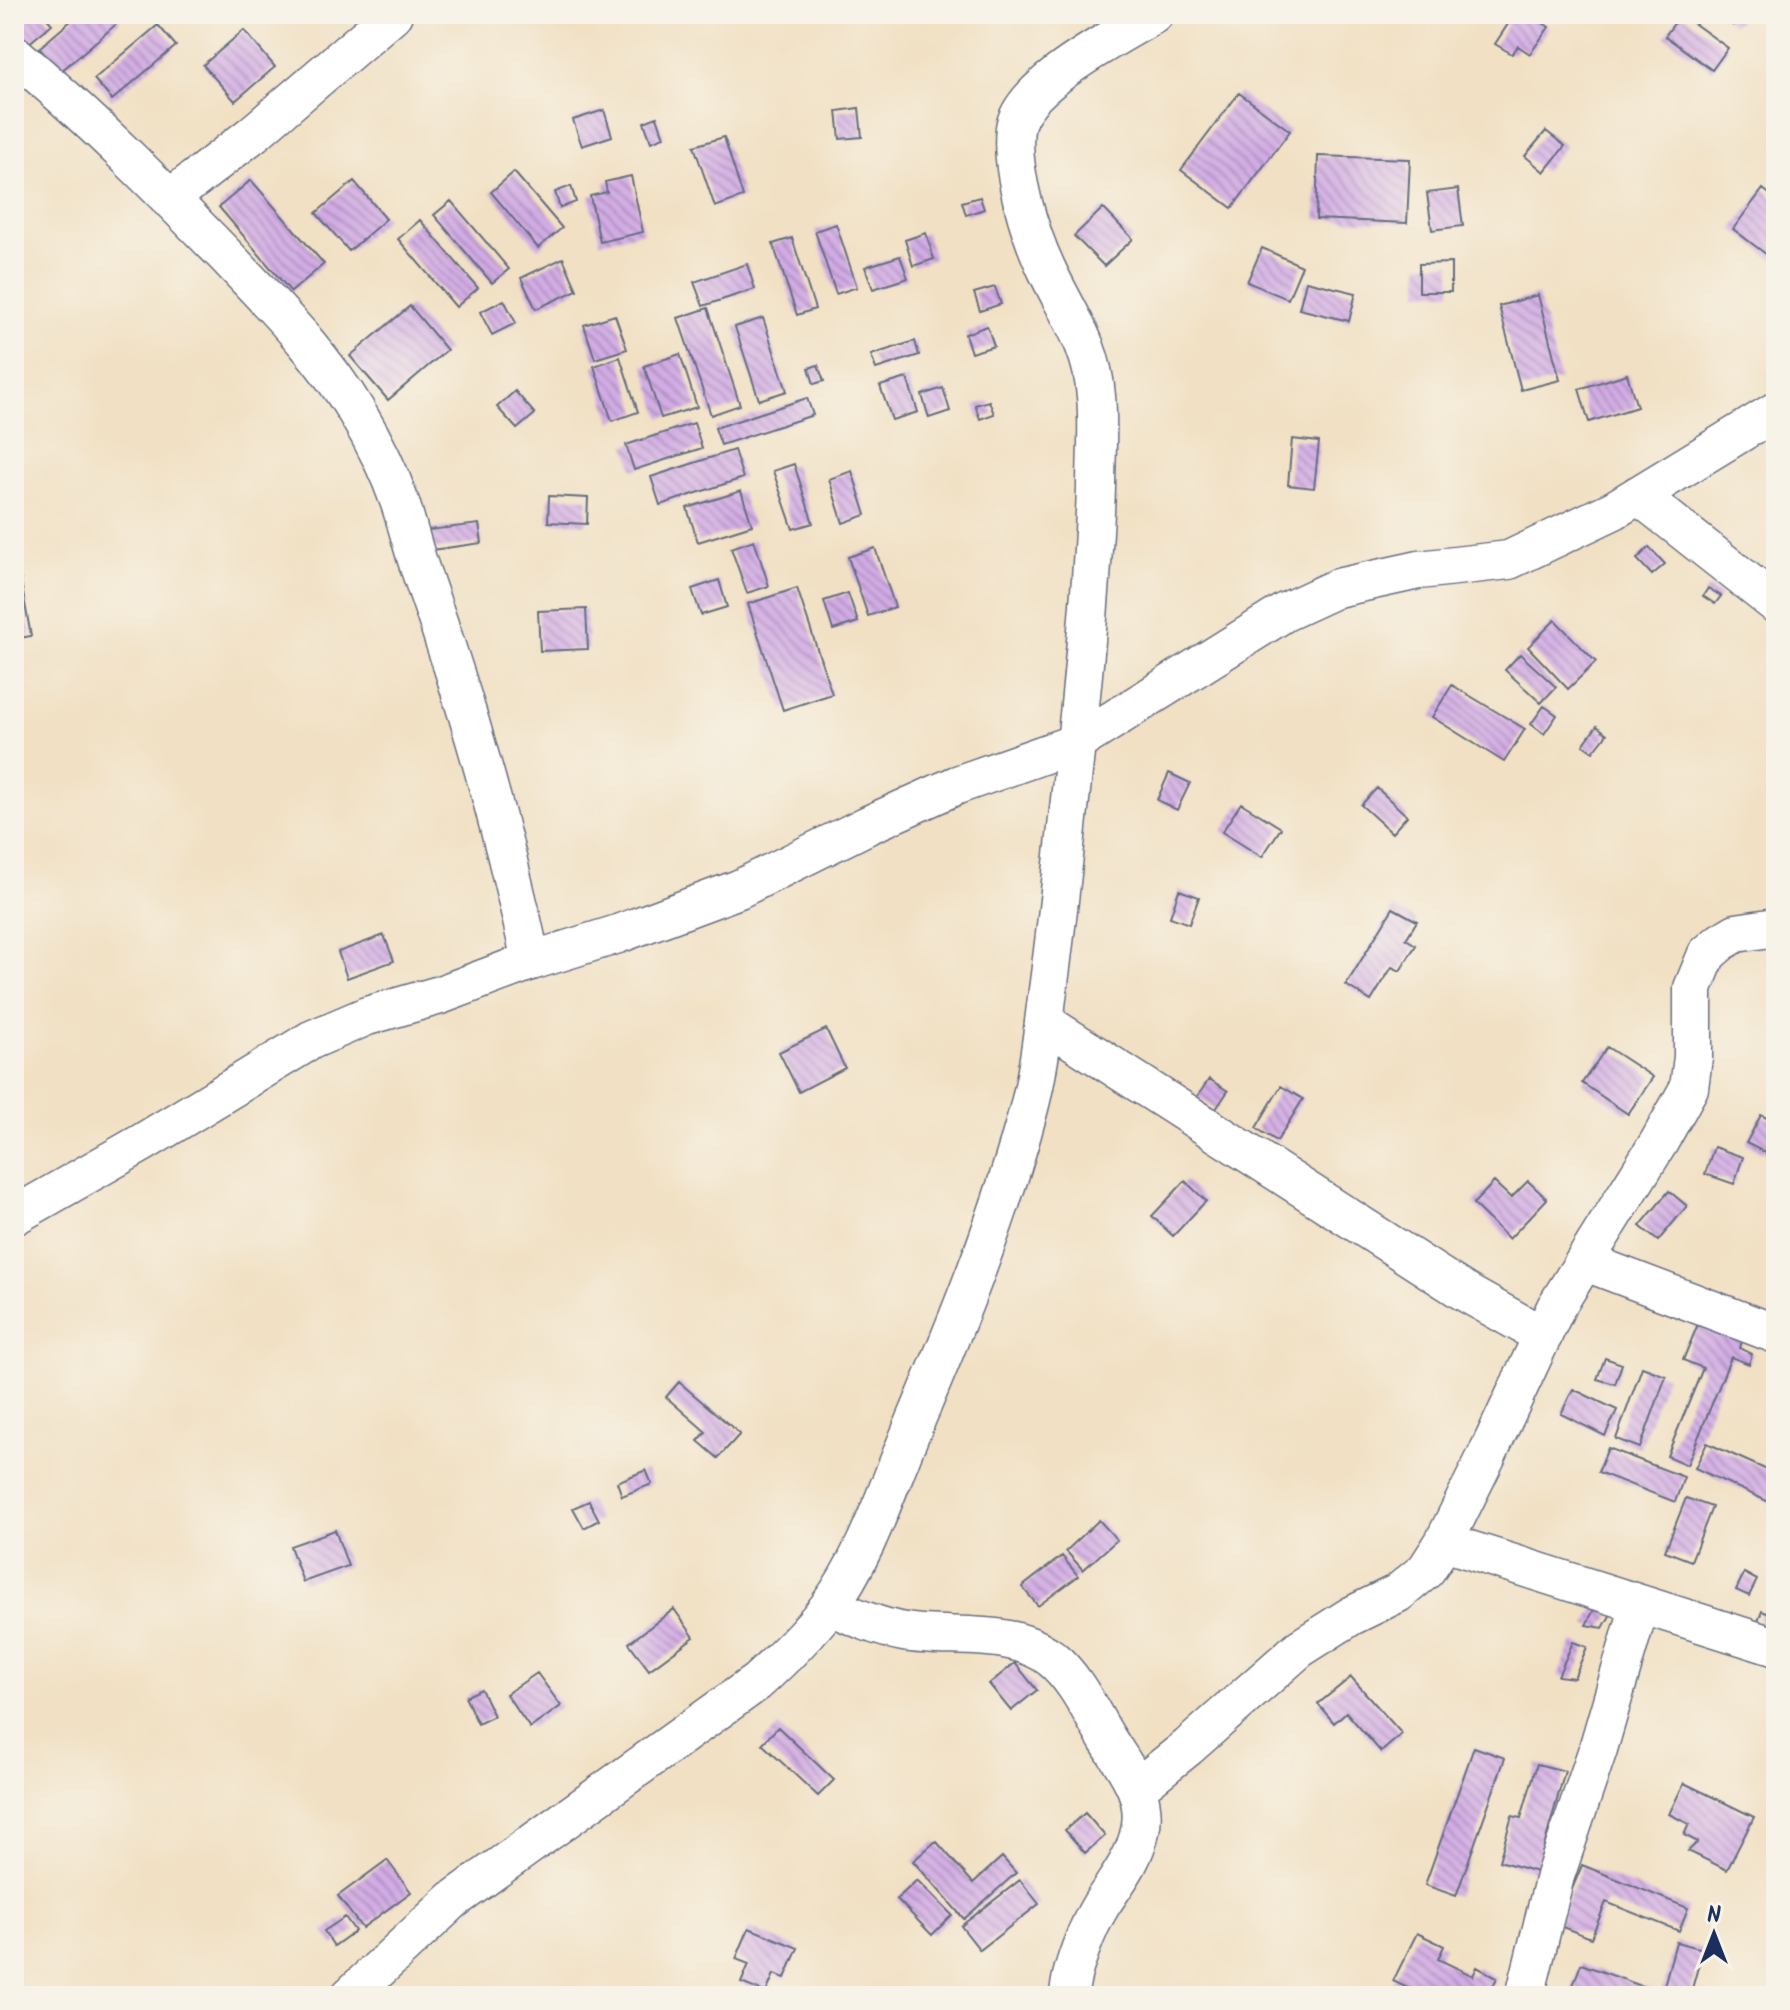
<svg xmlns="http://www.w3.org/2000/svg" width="1790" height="2010" font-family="Kalam,sans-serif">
  <defs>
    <pattern id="building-back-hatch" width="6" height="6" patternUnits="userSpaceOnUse" patternTransform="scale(2)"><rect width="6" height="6" fill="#d2ace4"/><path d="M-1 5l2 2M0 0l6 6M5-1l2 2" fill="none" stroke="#aa8cbc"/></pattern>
  </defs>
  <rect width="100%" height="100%" fill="#f7f3e8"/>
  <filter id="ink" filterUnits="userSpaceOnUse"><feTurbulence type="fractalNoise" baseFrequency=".0125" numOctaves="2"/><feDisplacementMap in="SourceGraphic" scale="16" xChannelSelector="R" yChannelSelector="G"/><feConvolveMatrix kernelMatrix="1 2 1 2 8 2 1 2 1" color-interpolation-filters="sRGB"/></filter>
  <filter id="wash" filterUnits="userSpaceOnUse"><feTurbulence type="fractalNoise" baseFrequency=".006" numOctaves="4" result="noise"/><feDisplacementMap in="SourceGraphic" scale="32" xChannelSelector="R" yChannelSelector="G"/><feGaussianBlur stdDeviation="1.8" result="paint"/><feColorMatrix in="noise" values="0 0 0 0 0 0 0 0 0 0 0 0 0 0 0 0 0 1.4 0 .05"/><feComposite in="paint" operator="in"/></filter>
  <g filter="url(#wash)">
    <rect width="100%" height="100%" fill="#f1e0c3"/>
    <g id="blocks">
      <path fill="url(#building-back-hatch)" d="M 14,14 L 43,14 L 52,24 L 27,45 L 14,30 Z
        M 79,14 L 114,14 L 120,21 L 60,72 L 39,48 Z
        M 1498,14 L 1529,14 L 1549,27 L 1530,54 L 1518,46 L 1512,54 L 1495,44 L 1508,24 L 1496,17 Z
        M 1681,14 L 1728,48 L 1712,70 L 1665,36 Z
        M 1722,14 L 1745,14 L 1733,25 Z
        M 158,25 L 176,46 L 112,100 L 94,79 Z
        M 244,30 L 275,67 L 235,101 L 203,65 Z
        M 1239,93 L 1290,131 L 1232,208 L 1181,170 Z
        M 859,108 L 862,137 L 840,139 L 837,111 Z
        M 604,110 L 612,136 L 582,146 L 573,120 Z
        M 657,117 L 664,137 L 651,142 L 644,122 Z
        M 1546,131 L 1565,146 L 1544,172 L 1525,156 Z
        M 724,137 L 743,197 L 715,207 L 694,146 Z
        M 1318,156 L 1410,159 L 1407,223 L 1316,219 Z
        M 514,172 L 562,228 L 538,248 L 491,192 Z
        M 631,176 L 643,232 L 600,242 L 590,196 L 607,192 L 605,182 Z
        M 251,180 L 324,264 L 291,292 L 219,207 Z
        M 354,181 L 386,219 L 349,251 L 316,213 Z
        M 571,186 L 576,202 L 560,208 L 555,192 Z
        M 1458,189 L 1463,226 L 1432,230 L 1427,193 Z
        M 1763,189 L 1776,199 L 1775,261 L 1733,229 Z
        M 980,197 L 984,209 L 966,215 L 962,202 Z
        M 451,201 L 509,269 L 492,283 L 434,215 Z
        M 1103,208 L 1133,239 L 1104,266 L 1074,236 Z
        M 420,220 L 478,288 L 456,307 L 398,239 Z
        M 836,224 L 857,287 L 836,294 L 815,231 Z
        M 926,233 L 934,259 L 913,266 L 905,240 Z
        M 792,238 L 815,309 L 797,315 L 773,244 Z
        M 1262,248 L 1302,266 L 1288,299 L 1247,282 Z
        M 900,256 L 908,278 L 873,289 L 865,267 Z
        M 563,258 L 577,290 L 536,309 L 521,278 Z
        M 1451,263 L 1451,292 L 1419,292 L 1419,264 Z
        M 747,264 L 755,289 L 703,306 L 694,282 Z
        M 1306,281 L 1356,293 L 1349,321 L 1299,309 Z
        M 995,287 L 1001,304 L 980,311 L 974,293 Z
        M 1538,295 L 1560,380 L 1521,390 L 1499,306 Z
        M 504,300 L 516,323 L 492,335 L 480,312 Z
        M 410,306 L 447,350 L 388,400 L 350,356 Z
        M 708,308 L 740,405 L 711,415 L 678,318 Z
        M 615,315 L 627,349 L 595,359 L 584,325 Z
        M 763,318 L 787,391 L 759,400 L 735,327 Z
        M 987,326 L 994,346 L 971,353 L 965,334 Z
        M 915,341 L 919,355 L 876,369 L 871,355 Z
        M 680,354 L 697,407 L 661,418 L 644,366 Z
        M 620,357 L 638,412 L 612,421 L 594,366 Z
        M 818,365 L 824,381 L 814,384 L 809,368 Z
        M 1627,374 L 1637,407 L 1589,422 L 1579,389 Z
        M 907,378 L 918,412 L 892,420 L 880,386 Z
        M 943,388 L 950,411 L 929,418 L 922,395 Z
        M 515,391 L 535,414 L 517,429 L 497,407 Z
        M 807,398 L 813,415 L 721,445 L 715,428 Z
        M 989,401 L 994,414 L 980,419 L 975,405 Z
        M 694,423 L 702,448 L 634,470 L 626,445 Z
        M 1292,439 L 1319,442 L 1314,488 L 1288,485 Z
        M 734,450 L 743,478 L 660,505 L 651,477 Z
        M 794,464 L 813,523 L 793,529 L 773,471 Z
        M 852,471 L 866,515 L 843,523 L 829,479 Z
        M 741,491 L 752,525 L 698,542 L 687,508 Z
        M 549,496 L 588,498 L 587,524 L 548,522 Z
        M 479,524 L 482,543 L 431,550 L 428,530 Z
        M 754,540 L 769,586 L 747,593 L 731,548 Z
        M 14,545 L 31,636 L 14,639 Z
        M 1649,547 L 1665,564 L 1652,575 L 1637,559 Z
        M 875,548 L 895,607 L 868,616 L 848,557 Z
        M 719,580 L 727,607 L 701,615 L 692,589 Z
        M 797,588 L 832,694 L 783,710 L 748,604 Z
        M 1708,588 L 1721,596 L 1715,604 L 1703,596 Z
        M 848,593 L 858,622 L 833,630 L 824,601 Z
        M 586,609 L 588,649 L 540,651 L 538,611 Z
        M 1555,620 L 1596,662 L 1568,689 L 1528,647 Z
        M 1520,654 L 1556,687 L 1541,703 L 1505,670 Z
        M 1452,685 L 1525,729 L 1504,762 L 1432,717 Z
        M 1544,706 L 1557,715 L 1544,734 L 1531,724 Z
        M 1597,726 L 1607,734 L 1593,752 L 1583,745 Z
        M 1169,773 L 1190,783 L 1177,810 L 1157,800 Z
        M 1377,788 L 1407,816 L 1392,833 L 1361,805 Z
        M 1241,803 L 1281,828 L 1262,857 L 1222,832 Z
        M 1179,890 L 1199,897 L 1189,924 L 1170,917 Z
        M 1393,908 L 1417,921 L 1406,939 L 1416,945 L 1400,971 L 1392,967 L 1371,1001 L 1346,985 Z
        M 384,935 L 394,961 L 347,978 L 338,952 Z
        M 826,1029 L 845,1068 L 799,1092 L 779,1052 Z
        M 1607,1047 L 1653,1077 L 1628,1114 L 1582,1083 Z
        M 1209,1079 L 1228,1091 L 1216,1109 L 1197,1097 Z
        M 1281,1086 L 1303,1099 L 1277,1141 L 1256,1128 Z
        M 1761,1115 L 1776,1123 L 1776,1158 L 1746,1143 Z
        M 1714,1147 L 1743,1157 L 1734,1184 L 1705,1174 Z
        M 1185,1181 L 1206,1201 L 1173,1236 L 1152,1216 Z
        M 1528,1181 L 1547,1199 L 1509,1239 L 1473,1204 L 1494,1182 L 1511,1198 Z
        M 1669,1191 L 1687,1206 L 1658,1241 L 1640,1226 Z
        M 1698,1324 L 1742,1341 L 1740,1348 L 1752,1354 L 1749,1364 L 1731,1357 L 1687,1465 L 1667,1456 L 1703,1368 L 1683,1360 Z
        M 1605,1358 L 1622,1364 L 1615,1384 L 1597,1379 Z
        M 1642,1367 L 1666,1376 L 1640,1448 L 1616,1439 Z
        M 679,1382 L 740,1434 L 718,1458 L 698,1441 L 706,1432 L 666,1397 Z
        M 1573,1389 L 1617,1410 L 1605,1436 L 1561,1414 Z
        M 1707,1443 L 1776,1474 L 1776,1492 L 1771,1503 L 1695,1468 Z
        M 1608,1448 L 1684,1477 L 1675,1502 L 1598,1472 Z
        M 646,1470 L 652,1484 L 622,1496 L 617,1482 Z
        M 1686,1498 L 1712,1507 L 1691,1561 L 1665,1551 Z
        M 589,1501 L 599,1520 L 584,1528 L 573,1508 Z
        M 1099,1520 L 1117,1540 L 1083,1570 L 1066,1551 Z
        M 335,1530 L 348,1566 L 303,1582 L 290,1546 Z
        M 1062,1556 L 1078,1576 L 1038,1606 L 1022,1587 Z
        M 1744,1573 L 1757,1580 L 1749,1596 L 1736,1590 Z
        M 1596,1606 L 1611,1614 L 1603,1628 L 1586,1625 Z
        M 674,1609 L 694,1637 L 649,1670 L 629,1643 Z
        M 1762,1611 L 1776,1617 L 1776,1641 L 1754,1632 Z
        M 1573,1642 L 1587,1647 L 1574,1678 L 1558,1676 Z
        M 1015,1663 L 1037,1690 L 1011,1711 L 989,1684 Z
        M 537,1673 L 561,1706 L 530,1728 L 506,1694 Z
        M 1351,1677 L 1402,1734 L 1381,1752 L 1346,1712 L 1334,1723 L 1318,1704 Z
        M 481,1689 L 494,1716 L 478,1724 L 465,1697 Z
        M 778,1727 L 834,1780 L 818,1796 L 762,1744 Z
        M 1474,1747 L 1505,1758 L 1456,1896 L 1425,1885 Z
        M 1537,1764 L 1565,1771 L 1537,1872 L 1499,1861 L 1512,1816 L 1521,1818 Z
        M 1684,1783 L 1754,1817 L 1727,1870 L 1688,1851 L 1698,1842 L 1684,1835 L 1689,1824 L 1669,1814 Z
        M 1085,1813 L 1105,1836 L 1085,1853 L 1065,1830 Z
        M 936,1841 L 973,1883 L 1002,1857 L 1016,1873 L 964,1919 L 913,1861 Z
        M 387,1860 L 411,1892 L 362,1928 L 338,1896 Z
        M 1582,1865 L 1688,1908 L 1679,1931 L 1606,1902 L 1591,1938 L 1557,1925 Z
        M 917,1880 L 952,1915 L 932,1935 L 897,1899 Z
        M 1020,1880 L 1039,1904 L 980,1950 L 961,1926 Z
        M 345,1917 L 355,1931 L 334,1946 L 324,1931 Z
        M 749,1928 L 798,1948 L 785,1978 L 774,1974 L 766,1993 L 741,1983 L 749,1964 L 736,1959 Z
        M 1417,1933 L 1444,1946 L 1438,1959 L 1473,1976 L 1477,1967 L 1497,1978 L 1488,1996 L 1424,1996 L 1393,1981 Z
        M 1676,1942 L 1703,1949 L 1690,1996 L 1662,1993 Z
        M 1581,1964 L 1661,1993 L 1660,1996 L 1569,1996 Z"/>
    </g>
  </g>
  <g filter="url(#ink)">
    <use href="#blocks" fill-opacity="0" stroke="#666d81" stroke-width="2"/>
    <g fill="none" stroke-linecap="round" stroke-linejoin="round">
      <defs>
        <path id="minor" d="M 14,54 C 89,117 159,187 228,258 C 273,306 322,354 356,411 C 373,439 389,471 400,503 C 408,526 413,550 421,572 C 466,700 503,829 531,961
          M 169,199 L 253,134 L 393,14
          M 1638,495 L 1776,604
          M 1044,1022 L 1463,1291 L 1543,1336
          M 14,1216 L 142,1143 L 311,1040 L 367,1016 L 440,995 L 531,961 L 618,934 L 739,889 L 868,825 L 957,785 L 1076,743 L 1285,612 L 1337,588 L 1419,570 L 1509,560 L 1614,510 L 1776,411
          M 1586,1262 L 1776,1334
          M 1444,1542 L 1776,1647
          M 830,1606 C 855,1617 877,1627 904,1632 C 951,1640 1010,1627 1051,1658 C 1077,1679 1092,1715 1109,1742 C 1127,1770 1148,1796 1140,1831 C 1134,1860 1117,1880 1101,1905 C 1088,1926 1070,1971 1069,1996
          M 1137,1788 L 1188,1747 L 1299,1649 L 1351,1616 L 1398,1593 L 1426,1570 L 1444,1542 L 1488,1453 L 1556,1307 L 1659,1142 L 1689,1088 L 1693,1057 L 1693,988 L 1707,954 L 1721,942 L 1736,933 L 1776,927
          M 350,1996 L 453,1900 L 757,1682 C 782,1659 806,1636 827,1609 C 867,1556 887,1488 913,1427 C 957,1323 1000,1218 1029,1108 C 1039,1070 1043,1029 1048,990 C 1059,909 1067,826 1076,744 C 1085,659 1093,574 1096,488 C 1096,457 1099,427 1096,396 C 1092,344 1068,315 1047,270 C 1029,232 1010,170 1015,128 C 1022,84 1117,37 1154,14
          M 1525,1996 L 1555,1876 L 1598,1749 L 1640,1605"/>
      </defs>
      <use href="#minor" stroke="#666d81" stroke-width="41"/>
      <use href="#minor" stroke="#fff" stroke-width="38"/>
    </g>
  </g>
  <rect width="1790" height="2010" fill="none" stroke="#f7f3e8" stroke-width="48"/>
  <g transform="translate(1714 1934)" stroke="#f7f3e8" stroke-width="6" paint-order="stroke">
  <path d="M0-6L14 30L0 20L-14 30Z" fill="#1b2f5e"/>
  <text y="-12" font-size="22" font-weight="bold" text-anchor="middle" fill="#1b2f5e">N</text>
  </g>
</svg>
